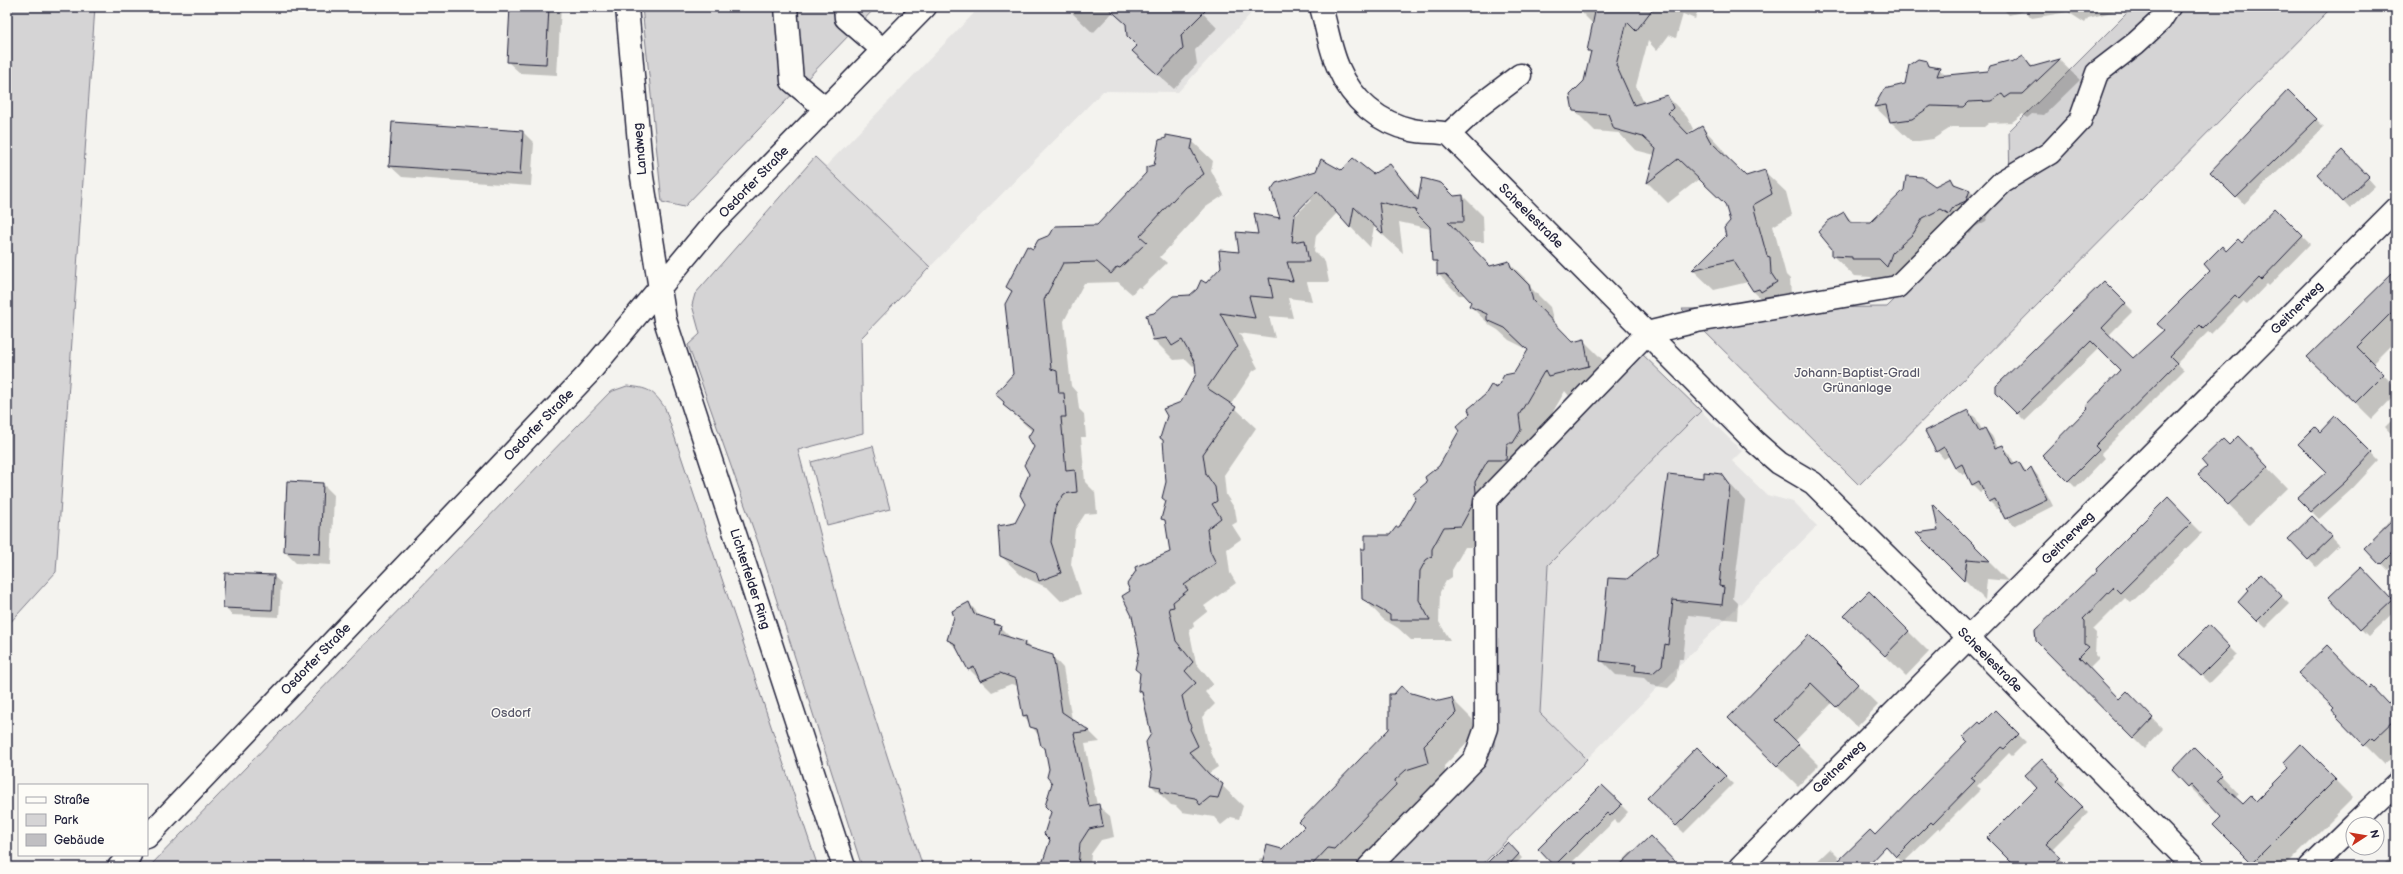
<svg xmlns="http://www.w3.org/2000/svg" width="2403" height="874" font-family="'Balsamiq Sans',sans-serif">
  <rect width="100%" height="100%" fill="#f4f3ef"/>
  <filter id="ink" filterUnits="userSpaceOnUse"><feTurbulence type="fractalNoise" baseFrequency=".025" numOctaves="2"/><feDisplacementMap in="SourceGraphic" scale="8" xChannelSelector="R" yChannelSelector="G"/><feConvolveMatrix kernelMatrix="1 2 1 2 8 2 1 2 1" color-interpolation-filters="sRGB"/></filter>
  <g filter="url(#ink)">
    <path fill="#e4e3e2" d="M 980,7 L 1257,7 L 1178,92 L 1103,91 L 930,267 L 825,167 Z
      M 1701,411 L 1742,451 L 1732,461 L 1767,495 L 1793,502 L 1817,526 L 1587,759 L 1540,713 L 1548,565 Z"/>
    <path fill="#d5d4d5" stroke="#7c7b88" d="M 7,7 L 95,7 L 56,572 L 7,626 Z
      M 642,7 L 876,7 L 684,207 L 662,202 Z
      M 2133,7 L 2332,7 L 1859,485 L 1682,309 L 1887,307 L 2010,186 L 2009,131 Z
      M 815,157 L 930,267 L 861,338 L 863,433 L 798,450 L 842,616 L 923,867 L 862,867 L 759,545 L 688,345 L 700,334 L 692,305 L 695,294 Z
      M 1639,351 L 1701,411 L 1548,565 L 1540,713 L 1587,759 L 1480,867 L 1375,867 L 1494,748 L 1492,500 Z
      M 627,386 C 648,388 653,390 665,408 L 818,867 L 149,867 L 610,392 Z
      M 873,446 L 890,509 L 827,525 L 811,462 Z"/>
    <path fill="#0003" fill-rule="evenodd" d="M 511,7 L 561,7 L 557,75 L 520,73 L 508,62 Z
      M 1066,7 L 1197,7 L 1217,28 L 1195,50 L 1197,64 L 1174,89 L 1148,66 L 1127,25 L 1113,12 L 1093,33 Z
      M 1576,7 L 1699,7 L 1695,19 L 1683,14 L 1676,38 L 1669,35 L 1657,51 L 1648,41 L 1636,86 L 1644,103 L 1667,96 L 1687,117 L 1693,129 L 1686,135 L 1702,127 L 1722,148 L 1730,162 L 1745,177 L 1765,172 L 1786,192 L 1792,215 L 1773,226 L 1786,275 L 1790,279 L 1791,295 L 1774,311 L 1753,291 L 1748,282 L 1714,290 L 1693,270 L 1728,237 L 1731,222 L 1726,205 L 1699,179 L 1668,203 L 1648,183 L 1655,155 L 1635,150 L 1619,133 L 1595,131 L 1574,110 L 1585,81 L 1591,54 L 1588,50 L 1593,24 Z
      M 2001,7 L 2132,7 L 2088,18 L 2085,23 L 2068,12 L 2032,18 L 2025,11 L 2009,15 Z
      M 2023,57 L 2033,67 L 2059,60 L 2080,80 L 2044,115 L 2032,114 L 2027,118 L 2023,114 L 2012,122 L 1989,123 L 1984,127 L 1952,127 L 1933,139 L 1912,142 L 1875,107 L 1906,85 L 1927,62 L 1931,67 L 1939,69 L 1946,76 L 1988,72 L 2012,64 Z
      M 2288,92 L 2324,127 L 2244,204 L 2212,172 Z
      M 393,123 L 523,132 L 534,143 L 531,186 L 402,177 L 390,166 Z
      M 1192,141 L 1213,161 L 1211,170 L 1224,195 L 1206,207 L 1160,257 L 1167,263 L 1141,288 L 1138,287 L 1132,294 L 1118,282 L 1084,283 L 1064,321 L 1071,386 L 1077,393 L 1079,409 L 1084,414 L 1086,437 L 1081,437 L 1085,482 L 1095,492 L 1097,513 L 1085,514 L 1075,529 L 1071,564 L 1081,594 L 1061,601 L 1048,588 L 1022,576 L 1001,556 L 1026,504 L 1035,446 L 1033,432 L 1004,405 L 1014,375 L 1012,292 L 1007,287 L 1033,251 L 1098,226 L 1155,165 Z
      M 2351,159 L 2375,186 L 2350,209 L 2318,175 Z
      M 1390,165 L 1419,197 L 1463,196 L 1483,216 L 1484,242 L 1467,242 L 1491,267 L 1509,263 L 1530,283 L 1531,288 L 1550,307 L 1554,323 L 1573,343 L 1584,341 L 1604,361 L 1609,386 L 1569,396 L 1565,391 L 1539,436 L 1527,463 L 1526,480 L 1509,480 L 1495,503 L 1497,513 L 1481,547 L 1465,547 L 1452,570 L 1452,577 L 1446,581 L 1440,592 L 1439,622 L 1450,640 L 1411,640 L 1398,628 L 1383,619 L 1363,598 L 1366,550 L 1391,536 L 1400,528 L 1440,466 L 1498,389 L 1515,374 L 1529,350 L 1509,340 L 1498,330 L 1491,326 L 1470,306 L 1473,301 L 1466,295 L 1459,295 L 1438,274 L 1438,266 L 1433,260 L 1431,229 L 1399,222 L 1403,253 L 1374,227 L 1370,247 L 1337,213 L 1316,235 L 1314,251 L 1325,262 L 1329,282 L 1307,282 L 1312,301 L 1288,298 L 1293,318 L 1269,316 L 1275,338 L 1239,333 L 1258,368 L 1253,371 L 1231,404 L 1256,428 L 1224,475 L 1226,495 L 1235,509 L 1237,522 L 1232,525 L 1241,539 L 1227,549 L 1230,573 L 1236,583 L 1204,606 L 1208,611 L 1193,623 L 1194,627 L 1189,629 L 1196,663 L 1213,684 L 1205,692 L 1215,704 L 1202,717 L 1208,743 L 1211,748 L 1210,750 L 1218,767 L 1209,773 L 1243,806 L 1239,819 L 1231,817 L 1221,825 L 1214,817 L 1182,812 L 1176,806 L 1171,805 L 1151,785 L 1153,774 L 1152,734 L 1144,697 L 1139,691 L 1141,673 L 1140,651 L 1131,591 L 1171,553 L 1166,522 L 1162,518 L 1167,501 L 1167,482 L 1164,441 L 1161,438 L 1197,374 L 1196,364 L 1193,366 L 1186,359 L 1174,360 L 1154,340 L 1154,314 L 1190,296 L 1259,235 L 1342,171 L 1373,176 ZM 1308,200 L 1311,200 L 1293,218 L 1291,217 Z
      M 1951,179 L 1958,187 L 1970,191 L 1990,212 L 1986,221 L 1975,227 L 1970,234 L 1962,229 L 1901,280 L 1874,280 L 1871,277 L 1854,276 L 1833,256 L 1844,213 L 1854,223 L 1871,223 Z
      M 2275,210 L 2310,244 L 2269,286 L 2267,284 L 2247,305 L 2243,302 L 2211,334 L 2208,332 L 2177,363 L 2184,370 L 2101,453 L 2105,458 L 2076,488 L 2044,455 L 2090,408 L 2122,370 L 2099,348 L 2025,421 L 1997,393 L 2104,282 L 2133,311 L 2108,336 L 2133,360 L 2165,330 L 2226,253 L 2242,244 Z
      M 2396,270 L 2396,340 L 2372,364 L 2396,387 L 2396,394 L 2372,419 L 2309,357 Z
      M 1968,411 L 1976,418 L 1982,430 L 1985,429 L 1992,436 L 1998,448 L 2002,446 L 2010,454 L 2015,465 L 2019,463 L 2027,472 L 2031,468 L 2038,476 L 2053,506 L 2014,526 L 2006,518 L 2001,507 L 1997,509 L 1989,501 L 1984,490 L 1980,492 L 1972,484 L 1967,473 L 1963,475 L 1955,468 L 1949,456 L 1944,459 L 1937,451 Z
      M 2396,416 L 2396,439 L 2385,427 Z
      M 2335,417 L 2378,461 L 2352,489 L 2319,519 L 2298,498 L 2328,472 L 2320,433 Z
      M 2229,446 L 2258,458 L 2287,488 L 2249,525 L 2200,475 Z
      M 1722,475 L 1745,501 L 1733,598 L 1738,603 L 1737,620 L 1688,615 L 1683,659 L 1679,659 L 1676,680 L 1668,688 L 1651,685 L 1644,678 L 1616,675 L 1601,660 L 1628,580 L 1658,556 L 1705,479 Z
      M 323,484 L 334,495 L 331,565 L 296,563 L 285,552 Z
      M 2168,499 L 2202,533 L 2131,603 L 2125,598 L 2093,630 L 2096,633 L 2095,655 L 2099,659 L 2089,669 L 2119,700 L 2127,692 L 2163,729 L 2144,749 L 2037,641 L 2099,571 Z
      M 1935,508 L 2008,581 L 1987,579 L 1985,600 L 1918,533 L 1940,531 Z
      M 2312,517 L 2339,545 L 2316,567 L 2289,539 Z
      M 2392,517 L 2396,521 L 2396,562 L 2388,570 L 2366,548 Z
      M 273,576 L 281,583 L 279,617 L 232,615 L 224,607 Z
      M 2261,576 L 2289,604 L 2266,627 L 2239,602 Z
      M 2369,576 L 2396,605 L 2396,610 L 2368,636 L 2361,629 Z
      M 1869,592 L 1929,652 L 1906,676 L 1845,616 Z
      M 969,603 L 981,617 L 995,622 L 1012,639 L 1025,643 L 1031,649 L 1052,656 L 1063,668 L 1072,720 L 1090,732 L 1100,742 L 1085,744 L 1097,805 L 1110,816 L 1114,837 L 1101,840 L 1091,854 L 1090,867 L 1030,867 L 1043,864 L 1051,840 L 1053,783 L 1047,751 L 1041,746 L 1039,736 L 1024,716 L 1018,686 L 1011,684 L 992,692 L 969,669 L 959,651 L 948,640 Z
      M 2209,627 L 2237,655 L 2209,683 L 2180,655 Z
      M 1809,637 L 1878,705 L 1857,727 L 1832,703 L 1795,741 L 1819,765 L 1798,786 L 1729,718 Z
      M 2327,647 L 2396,713 L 2396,755 L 2384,764 L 2338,718 Z
      M 1407,693 L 1439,702 L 1452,699 L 1472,719 L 1476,733 L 1444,766 L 1448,784 L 1427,790 L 1416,801 L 1416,806 L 1357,867 L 1261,867 L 1259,859 L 1283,850 L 1390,729 Z
      M 1995,712 L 2026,742 L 2012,756 L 2009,753 L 1977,786 L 1981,789 L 1940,830 L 1939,828 L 1903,863 L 1876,836 L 1969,741 Z
      M 2301,746 L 2353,798 L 2284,867 L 2257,867 L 2215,824 L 2223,816 L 2209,802 L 2207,804 L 2173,770 L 2213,767 L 2239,794 L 2235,798 L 2243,805 L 2256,802 L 2290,768 Z
      M 1697,749 L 1733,784 L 1684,833 L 1648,798 Z
      M 2042,761 L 2065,784 L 2062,787 L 2088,813 L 2051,850 L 2064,863 L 2060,867 L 2017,867 L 2038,788 Z
      M 1602,786 L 1628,812 L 1618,823 L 1615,820 L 1567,867 L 1556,867 L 1539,849 Z
      M 1508,843 L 1522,858 L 1513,867 L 1508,867 L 1496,856 Z
      M 1830,849 L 1848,867 L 1811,867 Z
      M 1631,852 L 1633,854 L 1679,867 L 1617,867 Z
      M 2396,853 L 2396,867 L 2382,867 Z"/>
    <path fill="#c0bfc2" stroke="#22223b" d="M 510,7 L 549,7 L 546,64 L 507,62 Z
      M 1107,7 L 1209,7 L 1181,35 L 1183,49 L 1158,75 L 1132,51 L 1137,46 L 1127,36 L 1126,24 Z
      M 1596,7 L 1654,7 L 1636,31 L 1627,22 L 1616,65 L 1634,105 L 1667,95 L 1673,108 L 1668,113 L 1688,134 L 1702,126 L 1710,141 L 1746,176 L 1765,170 L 1772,194 L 1753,205 L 1767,256 L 1770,257 L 1771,273 L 1777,282 L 1761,292 L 1759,289 L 1753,291 L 1733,260 L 1692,270 L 1726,236 L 1724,228 L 1730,221 L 1725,204 L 1678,159 L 1647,183 L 1656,149 L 1643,137 L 1614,129 L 1608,114 L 1573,111 L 1570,95 L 1584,81 L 1591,51 L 1587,51 Z
      M 2023,56 L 2031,67 L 2060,59 L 2023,94 L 2011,94 L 2005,98 L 2002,94 L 1991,101 L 1968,102 L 1963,107 L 1931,106 L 1912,119 L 1890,122 L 1886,105 L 1874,107 L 1884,89 L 1905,84 L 1909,65 L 1918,59 L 1927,61 L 1929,66 L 1940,68 L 1937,76 L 1988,71 L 1990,66 L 2008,61 L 2012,63 Z
      M 2288,90 L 2317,119 L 2236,198 L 2210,172 Z
      M 392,122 L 523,131 L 520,175 L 389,166 Z
      M 1166,135 L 1193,140 L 1191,149 L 1204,174 L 1185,187 L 1140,236 L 1147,242 L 1120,268 L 1117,267 L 1111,274 L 1097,262 L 1063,263 L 1044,300 L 1051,369 L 1057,371 L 1059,393 L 1064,393 L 1066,417 L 1061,417 L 1066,471 L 1075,470 L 1077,492 L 1064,494 L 1055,508 L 1051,542 L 1061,573 L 1039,581 L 1036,572 L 1000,556 L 998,526 L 1015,523 L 1025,504 L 1020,495 L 1029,474 L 1024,465 L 1034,447 L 1028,437 L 1033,429 L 1003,405 L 1004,402 L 995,394 L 1013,374 L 1005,304 L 1012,291 L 1006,287 L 1027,246 L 1033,249 L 1038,240 L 1050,235 L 1055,226 L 1097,225 L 1146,173 L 1146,167 L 1154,165 L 1159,140 L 1166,138 Z
      M 2343,150 L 2369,177 L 2342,202 L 2317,175 Z
      M 1353,158 L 1373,174 L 1390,164 L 1418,200 L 1422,178 L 1441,183 L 1454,196 L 1463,195 L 1464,222 L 1448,222 L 1490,266 L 1509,261 L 1511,267 L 1529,285 L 1533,301 L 1573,342 L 1584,339 L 1589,366 L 1548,376 L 1545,370 L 1519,415 L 1521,430 L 1513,443 L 1507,443 L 1506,460 L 1488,460 L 1475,482 L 1476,492 L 1473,504 L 1461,526 L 1444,527 L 1432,549 L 1432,556 L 1426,560 L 1420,571 L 1419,600 L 1430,620 L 1390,620 L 1390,615 L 1362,599 L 1361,549 L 1365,549 L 1365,535 L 1390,535 L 1396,527 L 1399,527 L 1416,498 L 1413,494 L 1427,482 L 1425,477 L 1439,466 L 1459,431 L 1456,427 L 1470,414 L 1468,409 L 1485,395 L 1491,385 L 1497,388 L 1504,375 L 1514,373 L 1528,350 L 1505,328 L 1487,320 L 1487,314 L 1469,306 L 1471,302 L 1445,274 L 1437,275 L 1437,261 L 1432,261 L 1430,227 L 1415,212 L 1416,210 L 1379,202 L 1383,234 L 1354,207 L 1350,228 L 1317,191 L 1295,214 L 1292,242 L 1305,240 L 1309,262 L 1287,262 L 1293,281 L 1269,278 L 1273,298 L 1249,296 L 1255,318 L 1220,313 L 1238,347 L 1232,351 L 1207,388 L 1236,407 L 1203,454 L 1206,474 L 1215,487 L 1217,501 L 1212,504 L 1221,518 L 1207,529 L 1210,551 L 1216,563 L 1184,585 L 1188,590 L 1173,602 L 1174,607 L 1169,608 L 1176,641 L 1193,662 L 1185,671 L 1196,683 L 1182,696 L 1188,721 L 1191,726 L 1190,729 L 1198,746 L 1189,752 L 1209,774 L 1223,784 L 1218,798 L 1210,797 L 1200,805 L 1195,798 L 1160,792 L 1161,787 L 1150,785 L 1152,774 L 1146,742 L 1151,734 L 1142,692 L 1138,691 L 1140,673 L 1135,669 L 1139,651 L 1132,616 L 1122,596 L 1130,591 L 1127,584 L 1136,571 L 1135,567 L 1170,552 L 1165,520 L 1161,519 L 1166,501 L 1162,498 L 1166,482 L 1163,440 L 1160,438 L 1167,416 L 1163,409 L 1181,402 L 1196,374 L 1195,363 L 1182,340 L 1172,346 L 1167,338 L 1153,340 L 1146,315 L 1154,313 L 1173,296 L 1190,295 L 1197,289 L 1201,280 L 1206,283 L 1221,267 L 1219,250 L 1239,252 L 1236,232 L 1258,234 L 1254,213 L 1280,218 L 1271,190 L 1276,183 L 1316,171 L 1321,159 L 1341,170 Z
      M 1906,176 L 1922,177 L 1935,186 L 1951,178 L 1954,184 L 1970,190 L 1966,201 L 1954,206 L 1949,214 L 1941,209 L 1923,218 L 1913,234 L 1892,253 L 1887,267 L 1879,259 L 1852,259 L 1852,257 L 1832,256 L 1832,249 L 1818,232 L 1828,221 L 1844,212 L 1850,222 L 1871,222 L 1904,190 Z
      M 2275,208 L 2303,236 L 2261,280 L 2259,278 L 2239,299 L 2235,295 L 2203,328 L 2200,325 L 2170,356 L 2177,363 L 2095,446 L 2099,450 L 2068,481 L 2042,455 L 2088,408 L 2086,406 L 2120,370 L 2091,341 L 2017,414 L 1996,393 L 1996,386 L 2104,281 L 2126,303 L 2102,328 L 2133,358 L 2164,330 L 2157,324 L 2210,271 L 2204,264 L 2222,246 L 2226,251 L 2238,239 L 2242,243 Z
      M 2396,270 L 2396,308 L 2357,347 L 2384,374 L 2355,403 L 2307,357 Z
      M 1968,410 L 1979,431 L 1985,428 L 1995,448 L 2003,445 L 2012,465 L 2019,462 L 2025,473 L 2031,467 L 2047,499 L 2005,519 L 1995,499 L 1989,502 L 1979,481 L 1972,485 L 1962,464 L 1955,468 L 1944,447 L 1936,452 L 1925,431 Z
      M 2335,416 L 2372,453 L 2345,482 L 2311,512 L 2297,498 L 2326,472 L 2298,444 L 2315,427 L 2320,432 Z
      M 2238,436 L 2268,467 L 2228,505 L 2198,475 L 2207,467 L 2201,460 L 2223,439 L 2229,445 Z
      M 1704,472 L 1722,474 L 1730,485 L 1719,586 L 1724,587 L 1722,605 L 1673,600 L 1668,645 L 1665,644 L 1662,665 L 1653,673 L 1635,671 L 1636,665 L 1600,661 L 1608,578 L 1627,579 L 1657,555 L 1668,474 L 1704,478 Z
      M 287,481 L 323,483 L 320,554 L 284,552 Z
      M 2168,497 L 2192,522 L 2120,593 L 2114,587 L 2083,619 L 2085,621 L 2085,644 L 2089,647 L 2079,657 L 2119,699 L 2127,691 L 2153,718 L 2133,739 L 2036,641 L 2035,630 L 2097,571 L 2096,569 Z
      M 1933,504 L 1990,561 L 1967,559 L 1964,581 L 1916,533 L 1938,530 Z
      M 2312,516 L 2332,537 L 2308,560 L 2288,539 Z
      M 2396,517 L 2396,549 L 2380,565 L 2364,548 Z
      M 2361,567 L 2392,600 L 2360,630 L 2329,597 Z
      M 225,573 L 274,575 L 272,610 L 223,608 Z
      M 2261,574 L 2282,596 L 2257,621 L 2238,602 L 2249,590 L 2247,588 Z
      M 1869,591 L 1909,631 L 1885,656 L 1844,616 Z
      M 969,602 L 974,614 L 995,621 L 994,624 L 1001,626 L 999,634 L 1025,642 L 1024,646 L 1053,655 L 1062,712 L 1090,731 L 1074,733 L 1089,806 L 1099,804 L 1103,826 L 1089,829 L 1080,843 L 1078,867 L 1041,867 L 1050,840 L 1044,834 L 1051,812 L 1045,806 L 1052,783 L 1047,777 L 1049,769 L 1045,748 L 1041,746 L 1037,729 L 1030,727 L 1027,715 L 1023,716 L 1016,679 L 1000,673 L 980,681 L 974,667 L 968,670 L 954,643 L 947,640 L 954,617 L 952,611 Z
      M 2209,625 L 2230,647 L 2201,676 L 2179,655 Z
      M 1809,635 L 1858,684 L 1836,707 L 1811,683 L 1775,720 L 1799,744 L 1777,766 L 1728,718 Z
      M 2327,645 L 2369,688 L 2371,686 L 2388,704 L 2396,697 L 2396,719 L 2374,740 L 2372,738 L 2364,746 L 2337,718 L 2338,717 L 2332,710 L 2334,708 L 2298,673 Z
      M 1401,686 L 1408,692 L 1439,701 L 1452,698 L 1456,713 L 1424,745 L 1428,763 L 1406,770 L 1395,780 L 1396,785 L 1351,831 L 1334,849 L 1328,848 L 1310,867 L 1261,867 L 1267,845 L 1282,849 L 1304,827 L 1299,822 L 1389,729 L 1389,694 L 1394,694 Z
      M 1995,710 L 2019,734 L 2004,749 L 2001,747 L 1971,778 L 1975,781 L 1933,824 L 1931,822 L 1896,857 L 1886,846 L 1866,867 L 1832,867 L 1870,830 L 1875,835 L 1967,741 L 1963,737 L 1979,722 L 1981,724 Z
      M 2301,744 L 2336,779 L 2252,863 L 2213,824 L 2221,816 L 2191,784 L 2188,787 L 2172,770 L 2194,747 L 2222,775 L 2217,780 L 2243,804 L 2251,796 L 2256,801 L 2289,768 L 2284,762 Z
      M 1697,747 L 1726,776 L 1676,826 L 1647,798 Z
      M 2042,759 L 2060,778 L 2057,781 L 2083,807 L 2046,844 L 2060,857 L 2051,867 L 2016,867 L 1987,838 L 2037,788 L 2025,775 Z
      M 1602,785 L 1622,804 L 1610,816 L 1607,813 L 1554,866 L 1538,849 Z
      M 1650,836 L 1680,867 L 1618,867 Z
      M 1508,842 L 1519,854 L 1507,867 L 1483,867 Z"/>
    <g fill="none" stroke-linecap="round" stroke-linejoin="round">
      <defs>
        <path id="minor" d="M 627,7 L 642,177 L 665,320 L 844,867
          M 786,7 L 792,81 L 826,109
          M 845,7 L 846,18 L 883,50
          M 1321,7 C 1327,27 1330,50 1339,69 C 1352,100 1379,123 1412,130 C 1424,133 1436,131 1449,134 L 1755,442 L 1779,463 L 1813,483 L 1969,638 L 2194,867
          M 1449,134 L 1479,106 L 1520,75
          M 2354,824 L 2396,784
          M 147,837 L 588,374 L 712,225 L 925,7
          M 119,867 L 130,855
          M 1369,867 L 1475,759 L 1486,728 L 1485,501 L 1647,333 L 1697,321 L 1897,287 L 2003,181 L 2050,153 L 2080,121 L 2097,73 L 2136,43 L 2160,21 L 2169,7
          M 1740,867 L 2396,209
          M 2310,867 L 2353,825"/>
      </defs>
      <use href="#minor" stroke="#22223b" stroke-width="25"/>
      <use href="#minor" stroke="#fdfcf7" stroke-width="22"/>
    </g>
  </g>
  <g text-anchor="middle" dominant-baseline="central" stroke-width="3" stroke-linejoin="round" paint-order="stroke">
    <g font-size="13" fill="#22223b" stroke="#fdfcf7">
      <text transform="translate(640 149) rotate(-95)">Landweg</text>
      <text transform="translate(754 182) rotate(-46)">Osdorfer Straße</text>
      <text transform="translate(1531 216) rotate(45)">Scheelestraße</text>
      <text transform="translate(2297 308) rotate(-45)">Geitnerweg</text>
      <text transform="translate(539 425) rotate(-46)">Osdorfer Straße</text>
      <text transform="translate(2068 538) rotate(-45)">Geitnerweg</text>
      <text transform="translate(750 579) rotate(72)">Lichterfelder Ring</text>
      <text transform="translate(316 659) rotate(-46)">Osdorfer Straße</text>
      <text transform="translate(1990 660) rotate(45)">Scheelestraße</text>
      <text transform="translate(1839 767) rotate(-45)">Geitnerweg</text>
    </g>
    <g font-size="13" fill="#585769" stroke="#fdfcf7">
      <text x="1857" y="373">Johann-Baptist-Gradl<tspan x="1857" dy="15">Grünanlage</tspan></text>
      <text x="511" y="713">Osdorf</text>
    </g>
  </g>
  <rect width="2403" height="874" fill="none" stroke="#fdfcf7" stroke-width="24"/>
  <rect x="12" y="12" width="2379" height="850" fill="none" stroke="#22223b" stroke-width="1.5" filter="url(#ink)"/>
  <rect x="18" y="784" width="130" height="72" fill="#fdfcf7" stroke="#a5a5ac"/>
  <rect x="26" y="797" width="20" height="6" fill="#fdfcf7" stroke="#a5a5ac"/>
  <text x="54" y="804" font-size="12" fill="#22223b">Straße</text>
  <rect x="26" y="814" width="20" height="12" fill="#d5d4d5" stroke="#a5a5ac"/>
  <text x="54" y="824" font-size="12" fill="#22223b">Park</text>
  <rect x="26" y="834" width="20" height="12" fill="#c0bfc2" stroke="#a5a5ac"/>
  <text x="54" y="844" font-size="12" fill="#22223b">Gebäude</text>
  <g transform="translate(2365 836) rotate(78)"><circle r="19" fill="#fdfcf7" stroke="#a5a5ac"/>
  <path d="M0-3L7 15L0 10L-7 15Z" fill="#c8321e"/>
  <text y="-6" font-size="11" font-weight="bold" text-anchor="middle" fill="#22223b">N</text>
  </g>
</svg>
